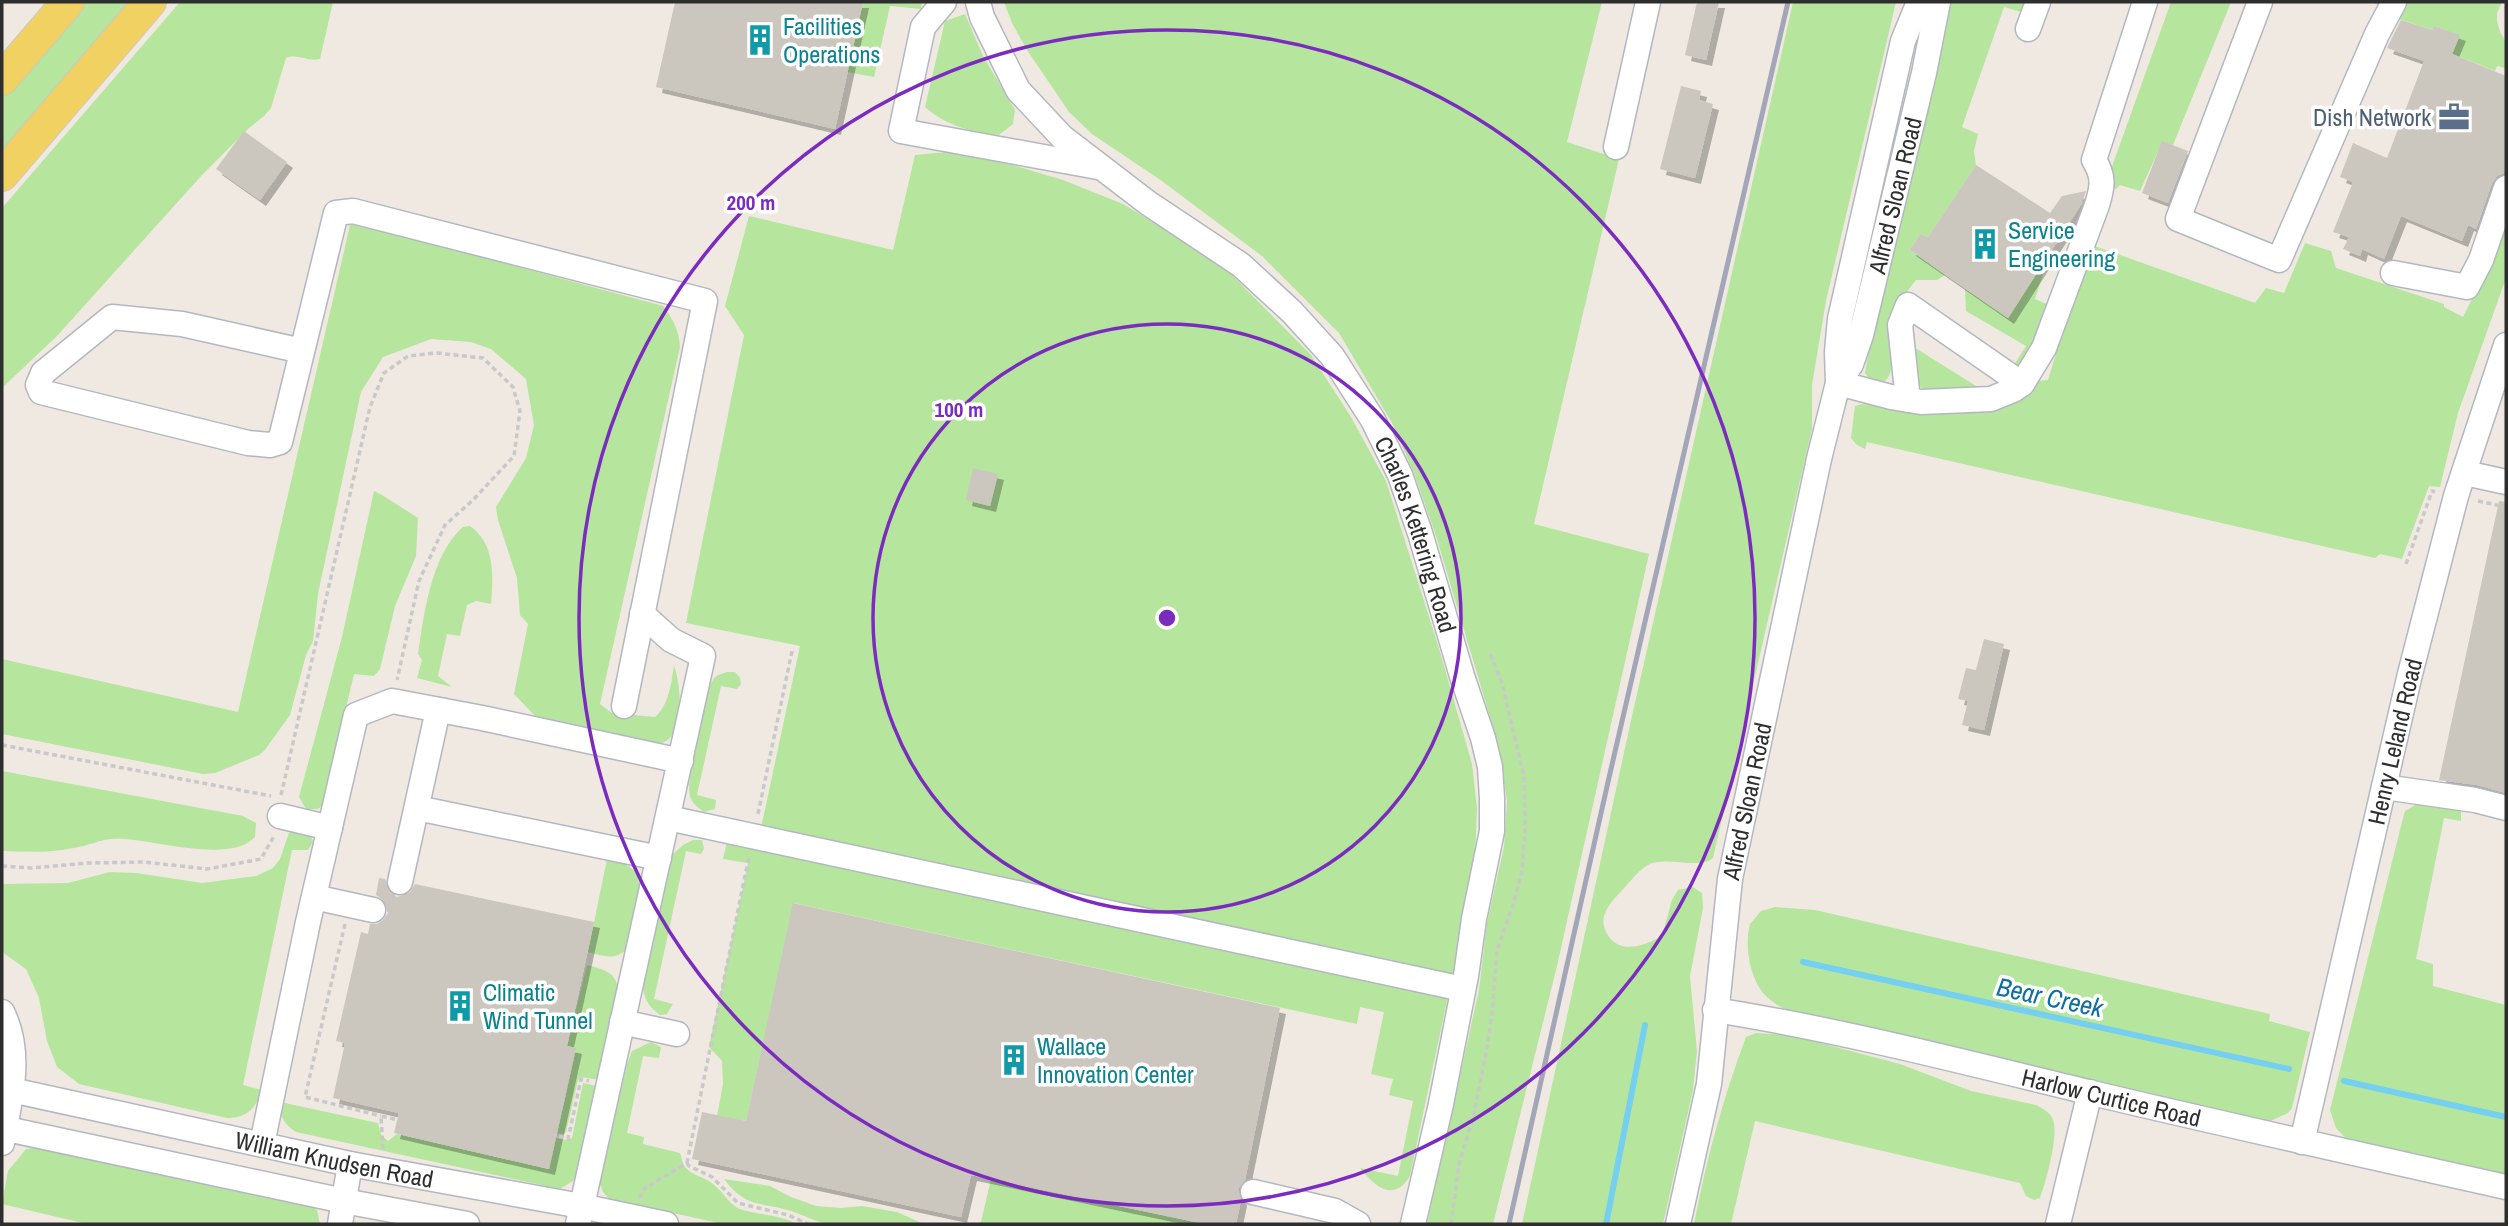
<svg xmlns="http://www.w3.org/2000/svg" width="2508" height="1226" font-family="'Archivo Narrow',sans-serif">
  <defs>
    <filter id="shadow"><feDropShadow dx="6" dy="6" stdDeviation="0" flood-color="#0004"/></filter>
  </defs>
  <rect width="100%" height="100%" fill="#efe9e1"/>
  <path fill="#b6e59e" d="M 82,2 L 138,2 L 2,161 L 2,95 Z
    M 180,2 L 333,2 L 320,59 C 308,62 297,53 286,58 L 271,108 L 264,116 L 249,128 L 202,175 L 57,336 L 2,388 L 2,208 Z
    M 863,2 L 922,2 L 921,9 L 890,6 L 874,77 L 847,72 Z
    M 1004,2 L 1602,2 L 1567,142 L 1619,159 L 1534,524 L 1649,554 L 1557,966 L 1493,1224 L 1427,1224 L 1479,990 L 1487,923 L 1504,847 L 1507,801 L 1499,747 L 1436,536 L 1414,473 L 1392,423 L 1339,333 L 1262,256 L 1162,181 L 1092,134 L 1069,112 L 1027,50 L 1012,23 Z
    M 1793,2 L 1896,2 L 1826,301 L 1812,385 L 1812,429 L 1713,858 C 1700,870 1668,856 1650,864 C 1640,869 1633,878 1626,886 C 1619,894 1610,902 1606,911 C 1602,919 1603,925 1606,932 C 1618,956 1644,946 1662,936 L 1672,900 L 1678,890 L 1693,887 L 1702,893 L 1703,908 L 1690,976 L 1697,1051 L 1693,1090 L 1663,1224 L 1522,1224 L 1630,725 Z
    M 1948,2 L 2024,2 L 2021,12 L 2004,7 L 1962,127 L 1978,134 L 1974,151 L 1976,165 L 1928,237 L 1920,234 L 1910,250 L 1945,275 L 1937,280 L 1916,280 C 1904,295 1893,309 1890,329 C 1887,350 1901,374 1879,385 L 1870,380 L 1865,373 L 1884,263 Z
    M 2171,2 L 2231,2 L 2173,145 L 2162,143 L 2140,191 L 2120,185 L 2116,189 L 2109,186 L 2110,172 Z
    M 2370,2 L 2502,2 L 2497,13 L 2497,21 L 2500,32 L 2506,42 L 2506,66 L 2505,68 L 2497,66 L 2495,71 L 2452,54 L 2459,35 L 2434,26 L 2432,30 L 2396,18 L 2397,11 Z
    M 965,14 L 983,56 L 1015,110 L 1013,124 L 999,135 C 970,131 948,127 925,107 L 945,21 Z
    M 947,152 L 1013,165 L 1063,180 L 1123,204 L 1220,263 L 1311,355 L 1351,417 L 1386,481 L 1438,645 L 1472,764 L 1477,808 L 1475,858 L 1455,975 L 761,828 L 800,646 L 686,623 L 744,335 L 725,306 L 749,216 L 893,250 L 915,155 Z
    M 2506,210 L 2506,278 L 2458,413 L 2440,487 L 2429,486 L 2402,559 L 2380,554 L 2375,558 L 1867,442 L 1865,449 L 1857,445 L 1851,438 L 1855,406 L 1862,404 L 1894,408 L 2007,407 L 2032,394 L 2038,381 L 2048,380 L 2089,244 L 2255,303 L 2266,288 L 2284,293 L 2305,243 L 2331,251 L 2336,268 L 2444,304 L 2444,307 L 2463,317 L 2477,289 Z
    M 359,224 L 663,306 C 673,319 679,330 680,347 L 600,704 L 612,713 L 655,717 C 669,705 671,684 674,666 C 681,684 686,735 662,743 C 659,744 655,743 651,743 L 538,719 L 514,694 L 528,624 L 520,615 L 517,578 L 498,520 L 496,507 L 526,458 L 534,425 L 526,379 L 491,349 L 471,342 L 431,339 L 383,357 L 361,392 L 318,594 L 313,641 L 306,655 L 290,715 L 264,751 L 259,755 L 215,773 L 203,774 L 2,734 L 2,659 L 238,712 L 350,225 Z
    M 2043,263 L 2045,268 L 2035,299 L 2049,305 C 2043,323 2037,359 2017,368 L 2014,365 L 2026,346 L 1966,311 L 1965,289 L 2008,318 Z
    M 1909,344 L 1976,386 L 1974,390 L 1924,390 L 1916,383 Z
    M 374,491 L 382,495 L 418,518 L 416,556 L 395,606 L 380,669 L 374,676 L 354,674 L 323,805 L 318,809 L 306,809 L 299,797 L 342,637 Z
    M 470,526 C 496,545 493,576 491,604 L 476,601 L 467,605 L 460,636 L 447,634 L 438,676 L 452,687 L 417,678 L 422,660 L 418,654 C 424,614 431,555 463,527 Z
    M 727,672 L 735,672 L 740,678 L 741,684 L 737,689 L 721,686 L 697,795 L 716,800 L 715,809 L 704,812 C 698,808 692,803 690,796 C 685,782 704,693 713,680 C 716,675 721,674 727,672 Z
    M 2,771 L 243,816 L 256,823 L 255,837 C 228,866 146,836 112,839 C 99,840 87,846 74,848 C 50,853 28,852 4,851 L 2,850 Z
    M 2417,804 L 2461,810 L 2461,821 L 2444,818 L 2416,959 L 2433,964 L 2433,986 L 2506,1005 L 2506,1178 L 2348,1141 L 2336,1128 L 2330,1110 L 2402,822 L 2405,811 Z
    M 295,831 L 311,835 L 313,842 L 308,850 L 292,850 L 243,1085 L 261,1090 C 257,1108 246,1118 227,1118 L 79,1084 L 57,1067 L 47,1041 L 39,998 L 26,969 L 2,952 L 2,884 L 68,883 L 110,872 L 136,873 L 202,883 L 256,876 L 273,868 L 280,859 L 289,833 Z
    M 693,840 L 702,840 L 704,849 L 701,854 L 686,851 L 654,999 L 673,1004 L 667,1014 L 660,1015 C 650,1007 645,1002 643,988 L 672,855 L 683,845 Z
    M 727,842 L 1448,996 L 1410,1176 C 1394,1202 1376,1188 1360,1168 L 1398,1176 L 1413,1101 L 1389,1095 L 1393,1079 L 1371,1074 L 1384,1012 L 1360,1007 L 1357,1024 L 794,903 L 746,1121 L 717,1116 L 723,1084 L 722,1061 L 709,1047 L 748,863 L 723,859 Z
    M 607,859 C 626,863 638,867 640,888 L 627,949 C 615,961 602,956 588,952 Z
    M 1775,907 L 1815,910 L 2270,1014 L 2269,1021 L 2310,1032 L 2292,1108 L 2288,1113 L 2266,1123 L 1801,1017 C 1789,1012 1777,1006 1767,997 C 1750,981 1744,946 1750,924 L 1761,911 Z
    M 587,965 C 602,969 615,971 618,988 L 599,1080 L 581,1077 L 578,1080 L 566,1132 L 564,1134 L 556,1133 L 575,1048 L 567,1046 Z
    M 1756,1033 L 1790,1035 L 1900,1064 L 1971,1091 L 2036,1105 C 2043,1109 2050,1112 2053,1120 C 2059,1135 2046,1182 2040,1198 L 2034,1200 L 2026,1196 L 2020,1183 L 1755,1121 L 1731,1224 L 1694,1224 C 1706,1161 1723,1098 1746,1037 Z
    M 651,1042 L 661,1047 L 659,1058 L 643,1056 L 627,1133 L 644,1137 L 643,1144 L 680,1153 C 682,1159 682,1163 686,1168 C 693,1176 706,1177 714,1185 C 725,1193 729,1206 743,1210 C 761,1215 780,1215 797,1224 L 723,1224 L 609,1199 L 603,1192 L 600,1184 L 627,1064 L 632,1051 Z
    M 583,1083 L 597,1086 L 576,1179 L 560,1189 L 296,1132 C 285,1125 279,1116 280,1102 L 378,1123 L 381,1135 L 388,1141 L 397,1134 L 548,1169 L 555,1138 L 567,1140 L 572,1138 Z
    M 43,1147 L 308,1201 L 317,1210 L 320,1224 L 87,1224 L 2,1204 L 8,1171 L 26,1149 Z
    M 724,1179 L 770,1186 L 791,1197 L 816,1206 L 841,1208 L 862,1206 L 897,1212 L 924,1224 L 827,1224 C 814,1221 803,1215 791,1211 C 759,1201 747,1209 724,1179 Z
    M 991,1179 L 1205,1224 L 977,1224 L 981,1222 Z"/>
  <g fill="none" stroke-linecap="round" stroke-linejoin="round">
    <path stroke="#75cff0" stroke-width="6" d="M 1803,962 L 2289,1069
      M 2344,1081 L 2506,1117
      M 1606,1224 L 1645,1025"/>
  </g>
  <path fill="#cbc7bf" filter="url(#shadow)" d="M 675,2 L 863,2 L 835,129 L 656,87 Z
    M 1697,2 L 1719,2 L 1706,60 L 1685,55 Z
    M 2401,20 L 2432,30 L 2434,26 L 2460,35 L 2452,54 L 2506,76 L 2506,166 L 2504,173 L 2497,176 L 2492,183 L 2476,229 L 2468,225 L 2462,241 L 2401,216 L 2384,259 L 2362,249 L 2360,256 L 2343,249 L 2349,237 L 2333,232 L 2353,182 L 2340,177 L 2353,143 L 2387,158 L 2424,61 L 2387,48 Z
    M 1681,86 L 1701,91 L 1699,100 L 1713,104 L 1695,178 L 1660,169 Z
    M 244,131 L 287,162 L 260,200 L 216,169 Z
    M 2162,141 L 2188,151 L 2168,203 L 2142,193 Z
    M 1976,165 L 2050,213 L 2062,196 L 2086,191 L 2082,203 L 2008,318 L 1910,250 L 1920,234 L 1928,237 Z
    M 973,468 L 998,474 L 990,506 L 966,500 Z
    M 2499,501 L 2506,502 L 2506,793 L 2477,785 L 2439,780 Z
    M 1984,639 L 2004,644 L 1984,730 L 1962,725 L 1968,701 L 1958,699 L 1966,668 L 1976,670 Z
    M 379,878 L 385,879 L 390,892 L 397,897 L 410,892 L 415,884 L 594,922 L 567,1046 L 576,1048 L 549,1169 L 394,1133 L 399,1113 L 333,1098 L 345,1043 L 336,1041 L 361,932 L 368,934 L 370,924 L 377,924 L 383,920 L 388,913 L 383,900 L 376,895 Z
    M 793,903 L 1280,1008 L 1245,1180 L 1238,1189 L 1241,1200 L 1236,1224 L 1205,1224 L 971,1175 L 961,1217 L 692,1159 L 702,1112 L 746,1121 Z"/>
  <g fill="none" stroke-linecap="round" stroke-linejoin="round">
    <defs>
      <g id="minor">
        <path d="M 944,2 L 923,27 L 901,131 L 1098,167"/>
        <path id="s1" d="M 978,2 L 982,17 L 1018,90 L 1062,137 L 1148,203 L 1241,265 L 1292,312 L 1332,356 L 1373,420 L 1400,475 L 1420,533 L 1462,676 L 1483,738 L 1490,767 L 1492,798 L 1492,831 L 1474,919 L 1466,976 L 1441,1104 L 1413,1224"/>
        <path d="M 2260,2 L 2178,219 L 2279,260 L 2377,34 L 2394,2"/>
        <path d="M 2028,29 L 2038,2"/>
        <path d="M 1616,147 L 1648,2"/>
        <path d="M 2393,273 L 2467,287 L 2481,260 L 2506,188"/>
        <path d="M 302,351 L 182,324 L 112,317 L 43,373 L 38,385 L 41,392 L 248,443 L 270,445 L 280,442 L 336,213 L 353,211 L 705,301 L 624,706"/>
        <path id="s2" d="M 1839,382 L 1851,364 L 1861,335 L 1924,73 L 1938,2"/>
        <path d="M 1838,383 L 1891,397 L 1921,402 L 1991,399 L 2013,390 L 2022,384 L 2044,348 L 2097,205 C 2103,186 2104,176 2094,160 L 2145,2"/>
        <path d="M 1908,400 L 1900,325 L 1908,305 L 2022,384"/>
        <path d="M 2465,473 L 2506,482"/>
        <path d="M 2384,787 L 2475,800 L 2506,808"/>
        <path d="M 417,808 L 659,858"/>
        <path d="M 280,816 L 330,828"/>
        <path d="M 668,818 L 1463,989"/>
        <path d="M 400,882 L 438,710"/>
        <path d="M 314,897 L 373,910"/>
        <path id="s3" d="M 1715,1010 C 1841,1030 1964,1062 2088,1092 C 2227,1125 2366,1156 2506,1187"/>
        <path d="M 2,1012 C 23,1053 10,1100 2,1143"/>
        <path d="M 622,1022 L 677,1034"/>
        <path id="s4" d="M 2,1088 L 350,1164 L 581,1206 L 666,1224"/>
        <path d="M 2,1128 L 344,1201 L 467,1224"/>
        <path id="s5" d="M 2302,1142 L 2410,674 L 2456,496 L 2506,345"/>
        <path d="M 262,1144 L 308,922 L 356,715 L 392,701 L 482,718 L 681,761"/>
        <path d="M 1253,1192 L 1335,1211 L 1358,1224"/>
        <path d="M 340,1224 L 350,1164"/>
        <path d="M 578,1224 L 703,656 L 671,640 L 642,614"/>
        <path id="s6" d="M 1678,1224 L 1709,1084 L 1730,879 L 1819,459 L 1838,383 L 1837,352 L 1840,319 L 1903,41 L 1919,2"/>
        <path d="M 2058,1224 L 2090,1092"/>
      </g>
      <path id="major" d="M 2,79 L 68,2
        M 2,175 L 150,2"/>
    </defs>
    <use href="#minor" stroke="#b4b7c1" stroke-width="27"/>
    <use href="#major" stroke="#c9c9c9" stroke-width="34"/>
    <path stroke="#c9c9c9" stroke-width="3.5" stroke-dasharray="5 3.5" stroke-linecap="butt" d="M 2478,501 L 2506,507
      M 2406,564 L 2432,491 L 2435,492
      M 2,745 L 271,796
      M 281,795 L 370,407 L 384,373 L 408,356 L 436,353 L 483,358 L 513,387 L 520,411 L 514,456 L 473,500 L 445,525 L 419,581 L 397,680
      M 758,814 L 792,651
      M 2,866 L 31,868 L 88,863 L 144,862 L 207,869 L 261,859 L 274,836
      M 345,924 L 305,1097 L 381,1116
      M 559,1136 L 568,1139 L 581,1079 L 589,1081
      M 383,1149 L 381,1116 L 398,1120
      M 687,1163 L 749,856
      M 687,1163 L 689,1166 L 712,1177 L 738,1203 L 788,1215 L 808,1224
      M 640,1198 L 642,1190 L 687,1163
      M 1451,1224 L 1459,1164 L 1473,1119 L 1486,1053 L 1492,1014 L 1497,950 L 1513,905 L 1522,871 L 1525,831 L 1524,777 L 1502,683 L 1489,651"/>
    <use href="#minor" stroke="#fff" stroke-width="24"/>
    <use href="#major" stroke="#f2d163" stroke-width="32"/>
    <path stroke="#a3a6b8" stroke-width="5" d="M 1509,1224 L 1608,782 L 1788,2"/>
  </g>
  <g fill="none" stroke="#7b2cbf" stroke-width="3.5">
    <circle cx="1167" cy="618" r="294"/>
    <circle cx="1167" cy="618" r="588"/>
  </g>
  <defs>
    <symbol id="building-bare" viewBox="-9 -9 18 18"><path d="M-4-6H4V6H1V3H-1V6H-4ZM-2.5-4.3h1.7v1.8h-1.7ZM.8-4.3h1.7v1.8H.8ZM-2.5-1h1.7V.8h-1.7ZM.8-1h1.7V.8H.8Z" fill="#0f9aa8" stroke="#fff" stroke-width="2.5" paint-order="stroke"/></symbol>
    <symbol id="office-bare" viewBox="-9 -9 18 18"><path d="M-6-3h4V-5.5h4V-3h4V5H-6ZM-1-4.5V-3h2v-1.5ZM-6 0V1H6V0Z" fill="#5c6f8a" stroke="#fff" stroke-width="2.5" paint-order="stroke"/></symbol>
  </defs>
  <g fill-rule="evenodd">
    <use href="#building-bare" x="738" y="18" width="44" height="44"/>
    <use href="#office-bare" x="2432" y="95" width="44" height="44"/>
    <use href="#building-bare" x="1963" y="222" width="44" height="44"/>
    <use href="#building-bare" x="438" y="984" width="44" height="44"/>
    <use href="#building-bare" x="992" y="1038" width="44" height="44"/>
  </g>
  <g text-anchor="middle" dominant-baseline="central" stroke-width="7" stroke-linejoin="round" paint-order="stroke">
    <g font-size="24" fill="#0d838f" stroke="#fff" text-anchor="start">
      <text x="783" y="26">Facilities<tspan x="783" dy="28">Operations</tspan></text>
      <text x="2008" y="230">Service<tspan x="2008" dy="28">Engineering</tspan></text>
      <text x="483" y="992">Climatic<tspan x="483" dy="28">Wind Tunnel</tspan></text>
      <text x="1037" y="1046">Wallace<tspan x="1037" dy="28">Innovation Center</tspan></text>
    </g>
    <g font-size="24" fill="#4e5e75" stroke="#fff" text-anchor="end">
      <text x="2431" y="117">Dish Network</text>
    </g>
    <g font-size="24" fill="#2e2e2e" stroke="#fff">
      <text stroke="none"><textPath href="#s2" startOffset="196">Alfred Sloan Road</textPath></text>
      <text stroke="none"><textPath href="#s1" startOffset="709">Charles Kettering Road</textPath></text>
      <text stroke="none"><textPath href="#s5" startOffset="411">Henry Leland Road</textPath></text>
      <text stroke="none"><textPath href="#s6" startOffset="429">Alfred Sloan Road</textPath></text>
      <text stroke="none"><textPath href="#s3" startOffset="406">Harlow Curtice Road</textPath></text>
      <text stroke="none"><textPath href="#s4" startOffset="340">William Knudsen Road</textPath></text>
    </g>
    <g font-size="26" font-style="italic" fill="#0d6fa3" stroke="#fff">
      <text transform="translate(2050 997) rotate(12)">Bear Creek</text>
    </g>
  </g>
  <circle cx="1167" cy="618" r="10" fill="#7b2cbf" stroke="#fff" stroke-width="3.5"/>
  <g font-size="21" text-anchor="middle" font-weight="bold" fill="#7b2cbf" stroke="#fff" stroke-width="7" stroke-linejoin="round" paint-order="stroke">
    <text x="751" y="210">200 m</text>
    <text x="959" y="417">100 m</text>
  </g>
  <rect width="2508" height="1226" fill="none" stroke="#2e2e2e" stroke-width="7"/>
</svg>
